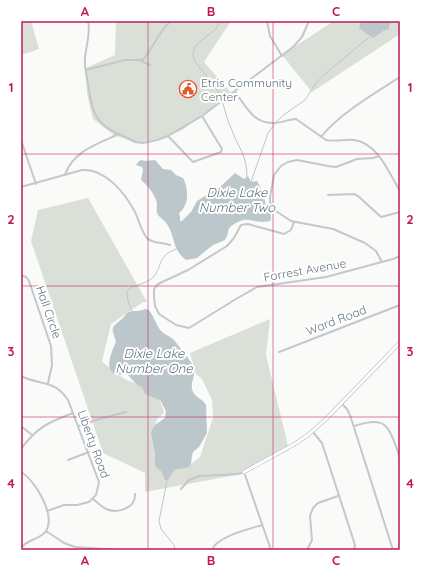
<svg xmlns="http://www.w3.org/2000/svg" width="421" height="571" font-family="Quicksand,sans-serif">
  <rect width="100%" height="100%" fill="#fafaf8"/>
  <path fill="#dadfd7" d="M 21,21 L 31,21 L 39,49 L 21,55 Z
    M 116,21 L 231,21 L 204,62 L 233,95 L 203,114 L 184,129 L 166,137 L 138,143 L 114,135 L 93,119 L 87,94 L 86,68 L 115,55 Z
    M 334,21 L 400,21 L 400,34 L 312,92 L 282,55 Z
    M 88,198 L 147,302 L 143,302 L 111,324 L 102,361 C 108,367 121,378 129,381 C 148,389 159,390 164,413 L 157,419 L 154,431 L 190,465 L 200,457 L 213,418 L 212,400 L 202,379 L 196,374 L 190,353 L 270,319 L 266,355 L 289,450 L 241,474 L 145,492 L 145,473 L 103,453 L 31,241 L 38,210 Z"/>
  <path fill="#bbc7cb" d="M 361,21 L 392,21 L 389,26 L 389,29 L 383,31 L 373,38 L 359,28 Z
    M 141,160 L 146,161 L 155,160 L 163,169 L 171,170 L 176,175 L 183,178 C 189,189 189,206 179,213 L 180,216 L 180,221 L 182,221 L 191,212 L 197,201 L 221,186 L 235,173 L 244,179 L 248,176 L 251,182 L 257,181 L 264,194 L 266,209 L 271,215 L 271,219 L 270,221 C 252,225 248,212 229,228 L 227,236 L 225,240 L 213,245 L 197,258 L 186,260 C 171,248 176,238 167,224 C 164,219 159,218 157,213 C 156,209 158,204 156,200 C 153,192 147,185 141,180 L 143,170 L 142,167 L 136,165 L 139,161 Z
    M 145,309 L 149,310 C 154,316 156,325 161,331 C 165,335 170,336 174,340 C 178,345 192,362 194,368 C 196,376 189,384 193,392 C 196,398 203,399 206,405 L 207,433 L 199,447 L 193,452 L 192,456 L 191,464 L 189,467 C 172,472 178,464 168,480 L 165,480 L 162,472 L 155,466 L 155,453 L 151,432 L 155,425 L 165,418 L 166,411 L 160,400 L 145,394 L 142,387 L 136,384 L 128,375 C 124,374 119,375 115,374 C 103,369 113,349 116,342 C 112,326 109,330 123,318 C 125,316 126,313 129,312 C 135,310 139,312 145,309 Z"/>
  <g fill="none" stroke-linecap="round" stroke-linejoin="round">
    <path stroke="#bbc7cb" stroke-width="1" d="M 220,21 C 216,36 196,37 193,53 C 192,63 210,78 216,88 C 224,101 225,115 231,128 C 238,148 247,154 247,177
      M 251,182 L 268,133 L 276,122 L 285,114 L 305,100 L 316,83 L 324,75 L 369,37
      M 132,312 C 130,306 125,296 128,290 C 131,286 145,284 151,279 C 164,268 155,257 176,249
      M 167,481 L 159,521 L 161,529 L 174,545 L 175,550"/>
    <defs>
      <path id="secondary" d="M 244,472 L 293,445 L 308,435 L 326,419 L 390,353 L 400,342"/>
    </defs>
    <use href="#secondary" stroke="#b3babf" stroke-width="4"/>
    <path stroke="#c3c8cc" stroke-width="2" d="M 88,21 C 91,34 86,45 85,58 C 84,67 87,76 88,85 C 92,110 94,123 118,134
      M 267,21 L 270,36 L 282,56
      M 141,61 L 150,65
      M 86,70 L 125,60 L 140,60 L 144,59 L 164,28 L 171,21
      M 235,92 C 246,106 253,124 274,123 C 282,123 289,119 296,119 L 326,140 C 335,142 345,139 354,140 C 378,143 389,173 400,191
      M 168,136 L 193,162 L 221,152 L 222,149 L 202,116
      M 321,137 C 339,114 375,93 400,77
      M 21,140 L 36,184
      M 379,156 L 373,158 L 357,159 L 336,167 L 328,166 L 297,160 L 288,162 L 281,166 L 274,175 L 270,197 L 270,202 L 276,211 L 291,221 L 333,229 L 365,243 L 376,251 L 382,262
      M 65,175 C 73,151 97,144 119,134 L 135,142 L 143,143 L 157,140 L 168,136 L 202,116 L 293,47 L 302,37 L 309,21
      M 21,187 L 82,170 C 105,168 125,193 135,212 C 139,220 141,231 147,238 C 152,244 163,242 170,245
      M 328,195 L 354,194 L 358,196 L 381,217 L 400,212
      M 294,222 L 291,230 L 284,234 L 248,224 L 241,225 L 234,238 L 227,246 L 188,270 L 158,284 L 154,289 L 154,296 L 155,306 L 159,314 L 176,325 L 189,328 L 236,299 L 257,287 L 326,277 L 393,259 L 400,256
      M 21,275 L 26,277 L 29,281 L 51,346 L 52,365 L 48,383
      M 279,352 L 400,305
      M 21,376 C 41,386 54,379 68,400 L 99,482 L 96,495 L 89,502 L 77,505 L 64,505 L 47,511
      M 341,403 L 347,409 L 350,415 L 393,550
      M 21,426 L 32,435
      M 79,426 L 99,419 L 126,412
      M 354,426 C 385,416 388,424 398,452 L 400,452
      M 313,432 L 322,443 L 355,545 L 354,550
      M 21,449 C 37,427 49,422 73,413
      M 398,452 L 400,460
      M 68,460 L 89,452
      M 21,472 C 35,480 56,515 46,531 C 40,540 27,539 21,548
      M 181,489 L 189,480 L 200,476 L 238,474 L 244,472 L 271,550
      M 93,499 C 97,502 101,506 106,509 C 118,514 136,508 135,494
      M 46,531 L 64,543 L 75,547 L 118,550
      M 212,550 C 216,537 249,529 262,525
      M 307,550 L 312,540 L 310,516 L 313,508 L 318,503 L 338,496"/>
    <use href="#secondary" stroke="#fff" stroke-width="3"/>
  </g>
  <path fill="none" stroke="#c2185b" stroke-width="1" stroke-opacity="0.55" d="M 148,21 L 148,550M 273,21 L 273,550M 21,154 L 400,154M 21,286 L 400,286M 21,417 L 400,417"/>
  <defs>
    <symbol id="civic-ring" viewBox="-11 -11 22 22"><circle r="9.5" fill="#fff" stroke="#e4572e" stroke-width="1.5"/><path d="M-.6-6.5H3V-4.5H.6V-3L4-1V1h2V6H-6V1h2V-1L-.6-3ZM-1.2 2.5V6h2.4V2.5Z" fill="#e4572e"/></symbol>
  </defs>
  <g fill-rule="evenodd">
    <use href="#civic-ring" x="178" y="79" width="20" height="20"/>
  </g>
  <g text-anchor="middle" dominant-baseline="central" stroke-width="4" stroke-linejoin="round" paint-order="stroke">
    <g font-size="12" fill="#657683" stroke="#fff" text-anchor="start">
      <text x="201" y="82">Etris Community<tspan x="201" dy="14">Center</tspan></text>
    </g>
    <g font-size="12" fill="#657683" stroke="#fff">
      <text transform="translate(305 270) rotate(-10)">Forrest Avenue</text>
      <text transform="translate(49 312) rotate(71)">Hall Circle</text>
      <text transform="translate(336 320) rotate(-21)">Ward Road</text>
      <text transform="translate(94 444) rotate(70)">Liberty Road</text>
    </g>
    <g font-size="13" font-style="italic" fill="#60757c" stroke="#fff">
      <text x="237" y="192">Dixie Lake<tspan x="237" dy="15">Number Two</tspan></text>
      <text x="154" y="353">Dixie Lake<tspan x="154" dy="15">Number One</tspan></text>
    </g>
  </g>
  <rect width="421" height="571" fill="none" stroke="#ffffff" stroke-width="44"/>
  <rect x="22" y="22" width="377" height="527" fill="none" stroke="#c2185b" stroke-width="1.5"/>
  <g font-size="13" text-anchor="middle" font-weight="bold" fill="#c2185b">
    <text x="85" y="16">A</text>
    <text x="211" y="16">B</text>
    <text x="336" y="16">C</text>
    <text x="11" y="92">1</text>
    <text x="410" y="92">1</text>
    <text x="11" y="224">2</text>
    <text x="410" y="224">2</text>
    <text x="11" y="356">3</text>
    <text x="410" y="356">3</text>
    <text x="11" y="488">4</text>
    <text x="410" y="488">4</text>
    <text x="85" y="565">A</text>
    <text x="211" y="565">B</text>
    <text x="336" y="565">C</text>
  </g>
</svg>
